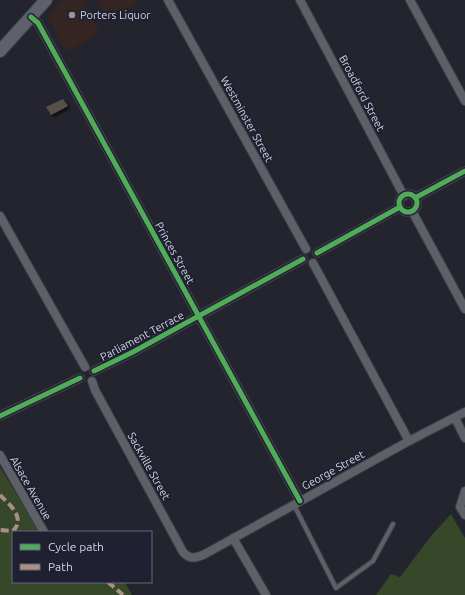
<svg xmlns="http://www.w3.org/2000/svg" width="465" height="595" font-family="Ubuntu,sans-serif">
  <defs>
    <filter id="shadow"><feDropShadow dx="2.5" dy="2.5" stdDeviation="1" flood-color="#0009"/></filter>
  </defs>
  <rect width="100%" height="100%" fill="#23242e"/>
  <path fill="#342523" d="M 61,0 L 83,0 L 100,33 L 66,52 L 48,16 Z
    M 97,0 L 137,0 L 138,3 L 107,19 Z"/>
  <path fill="#364829" d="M 0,467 L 40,532 L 13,532 L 13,582 L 125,582 L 132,595 L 0,595 Z
    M 451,514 L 465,538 L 465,595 L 376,595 L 391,574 L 400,577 L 431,536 Z"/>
  <path fill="#59514a" filter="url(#shadow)" d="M 63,99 L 68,106 L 51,115 L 46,107 Z"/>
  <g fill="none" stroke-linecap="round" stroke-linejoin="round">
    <defs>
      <path id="service" d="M 294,505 L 336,588 L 373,561 L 393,524"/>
      <path id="minor" d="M 168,0 L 306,249
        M 300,0 L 404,196
        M 410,0 L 465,101
        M 31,17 L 38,23 L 300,501
        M399 203a9 9 0 1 1 18 0a9 9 0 1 1-18 0Z
        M 415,198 L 465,171
        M 412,211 L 465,309
        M 0,216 L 85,367
        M 317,253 L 400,207
        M 313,263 L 409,441
        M 94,371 L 133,352 L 303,259
        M 92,381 L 95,390 L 183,552 C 190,560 196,558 205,554 L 409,441 L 465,412
        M 0,416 L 80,378
        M 455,418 L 465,438
        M 0,455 L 44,532
        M 465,491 L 460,507 L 465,515
        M 233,538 L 266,595"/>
      <path id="primary" d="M 0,51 L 46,0"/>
    </defs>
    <use href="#service" stroke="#3d3e46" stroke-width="6"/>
    <use href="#minor" stroke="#3d3e46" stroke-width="10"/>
    <use href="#primary" stroke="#3d3e46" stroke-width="14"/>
    <use href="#service" stroke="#5e6068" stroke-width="4"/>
    <use href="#minor" stroke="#5e6068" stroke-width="8"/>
    <use href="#primary" stroke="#5e606c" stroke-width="12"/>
    <path stroke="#ac8f84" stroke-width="4" stroke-dasharray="8 4" stroke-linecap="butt" d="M 0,495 C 10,505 26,518 13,531 L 0,530
      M 108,582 L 123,595"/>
    <defs>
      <path id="cycleway" d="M 31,17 L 38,23 L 300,501
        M399 203a9 9 0 1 1 18 0a9 9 0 1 1-18 0Z
        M 415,198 L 465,171
        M 317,253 L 400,207
        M 94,371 L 133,352 L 303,259
        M 0,416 L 80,378"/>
    </defs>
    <use href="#cycleway" stroke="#1f2132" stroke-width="8"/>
    <use href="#cycleway" stroke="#51ab58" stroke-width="5"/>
  </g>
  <circle fill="#9596a1" stroke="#1f2132" stroke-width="1.5" cx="72" cy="15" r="4"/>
  <g text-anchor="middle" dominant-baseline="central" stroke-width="4" stroke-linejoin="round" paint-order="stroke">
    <g font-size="11" fill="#d2d4df" stroke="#1f2132" text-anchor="start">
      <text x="80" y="15">Porters Liquor</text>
    </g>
    <g font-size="11" fill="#d2d4df" stroke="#1f2132">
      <text transform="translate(362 93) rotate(62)">Broadford Street</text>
      <text transform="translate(247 119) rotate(61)">Westminster Street</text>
      <text transform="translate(175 253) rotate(61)">Princes Street</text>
      <text transform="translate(142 336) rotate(-28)">Parliament Terrace</text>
      <text transform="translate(149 466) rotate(61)">Sackville Street</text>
      <text transform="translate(333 470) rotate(-29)">George Street</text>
      <text transform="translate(31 488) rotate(60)">Alsace Avenue</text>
    </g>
  </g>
  <rect x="12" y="531" width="140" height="52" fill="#1f2132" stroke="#676977"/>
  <rect x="20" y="544" width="20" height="6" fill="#51ab58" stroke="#676977"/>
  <text x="48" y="551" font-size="12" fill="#d2d4df">Cycle path</text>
  <rect x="20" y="564" width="20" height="6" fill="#ac8f84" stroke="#676977"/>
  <text x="48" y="571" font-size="12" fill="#d2d4df">Path</text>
</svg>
